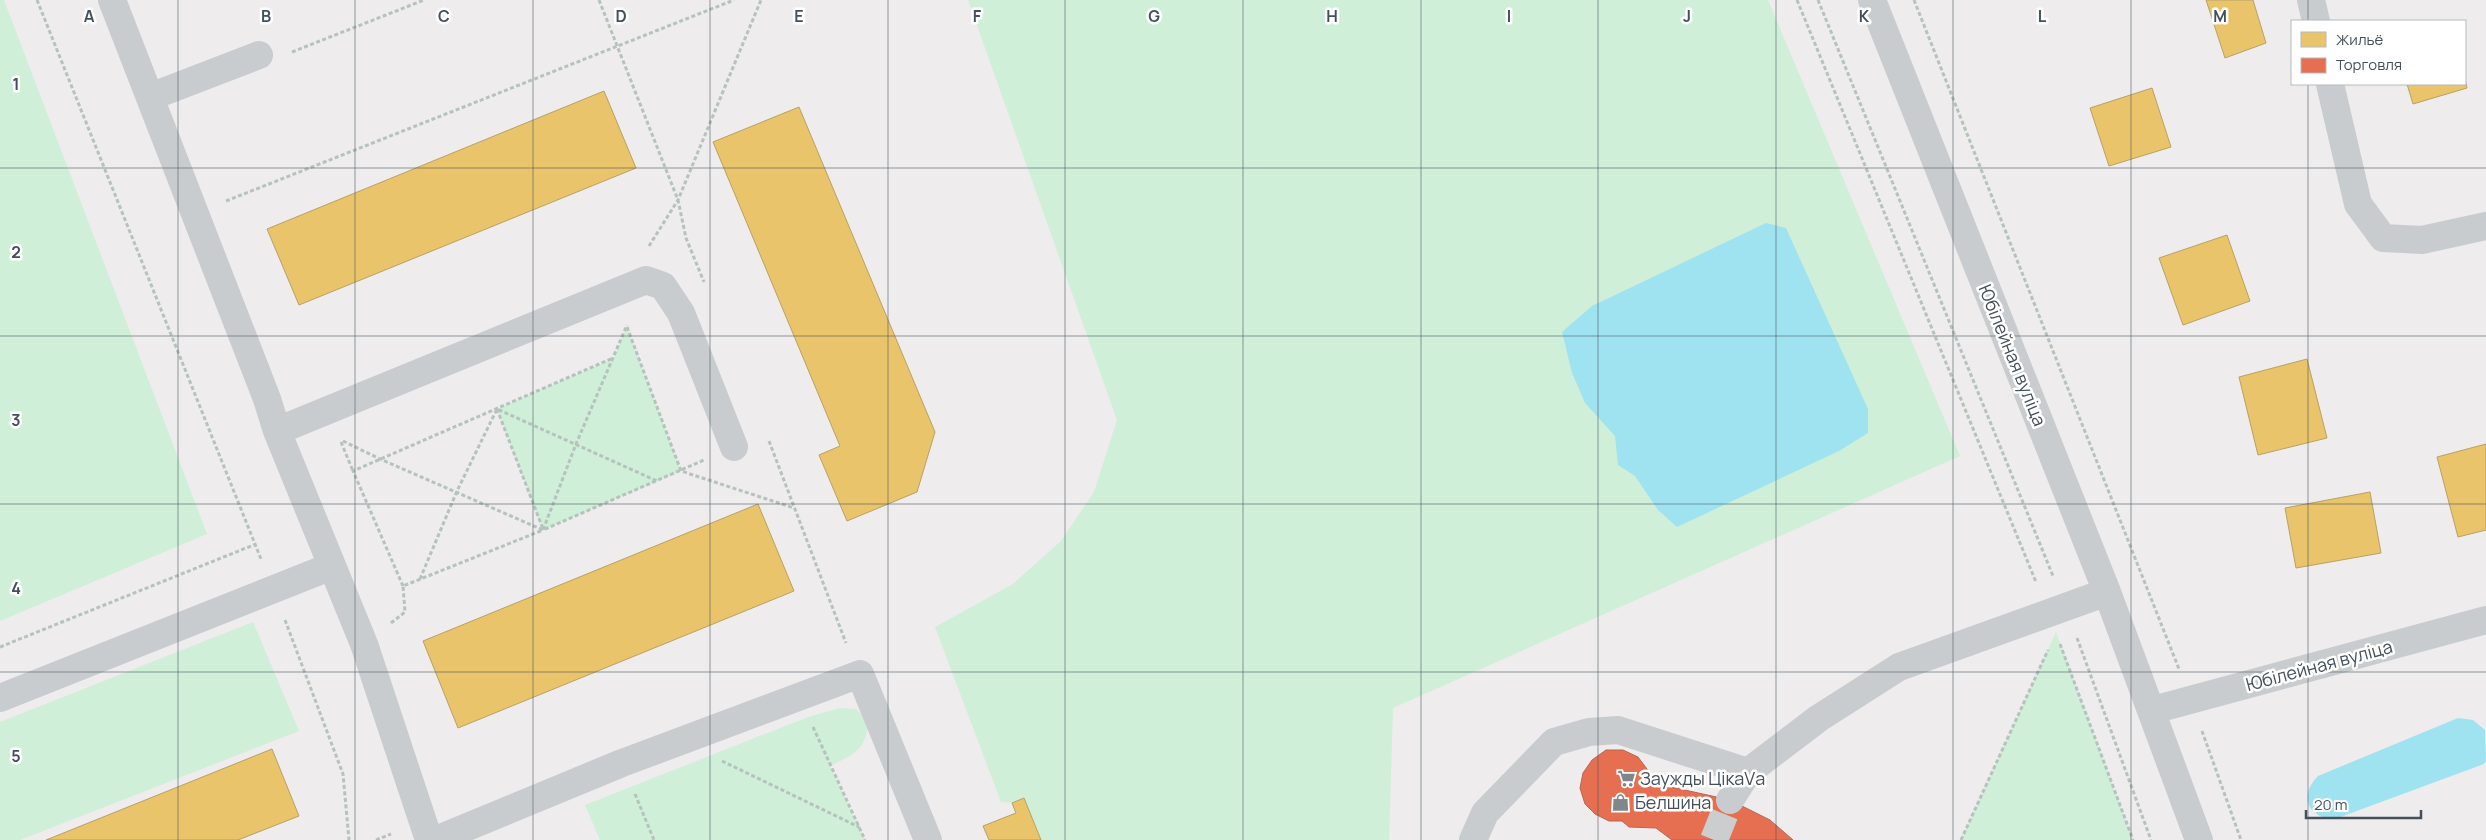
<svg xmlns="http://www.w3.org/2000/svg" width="2486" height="840" font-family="Manrope,sans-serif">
  <rect width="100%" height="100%" fill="#eeecec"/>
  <path fill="#cfefd9" d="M 0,0 L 4,0 L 207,534 L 0,621 Z
    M 968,0 L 1768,0 L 1960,456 L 1393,708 L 1389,840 L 1041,840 L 1024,798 L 1012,803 L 1001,802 L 935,627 L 1013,584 L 1061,541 L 1094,492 L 1117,420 Z
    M 627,327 L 681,471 L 543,530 L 497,409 L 614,358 Z
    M 253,622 L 299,731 L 20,840 L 0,840 L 0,722 Z
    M 2056,632 L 2133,840 L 1961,840 Z
    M 840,708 L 856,709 L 868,720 C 867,749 855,754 830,766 L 865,840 L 600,840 L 585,805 L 808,717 Z"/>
  <path fill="#a0e3f0" d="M 1766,223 L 1786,228 L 1868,409 L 1868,433 L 1839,451 L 1677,527 L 1658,510 L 1635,476 L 1618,465 L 1615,436 L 1585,403 L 1572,373 L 1562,332 L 1592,306 Z
    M 2458,718 L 2473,720 L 2485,730 L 2486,761 L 2484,764 L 2335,819 C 2331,818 2324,818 2320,816 C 2301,806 2306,788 2318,776 Z"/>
  <path fill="#e9c46a" stroke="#b7a165" d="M 2206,0 L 2253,0 L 2266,43 L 2225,58 Z
    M 2465,78 L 2467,88 L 2413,104 L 2407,84 L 2465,84 Z
    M 2152,88 L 2171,147 L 2109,166 L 2090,108 Z
    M 604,91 L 636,168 L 299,305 L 267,229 Z
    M 799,107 L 935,432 L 917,492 L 847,521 L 819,455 L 840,446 L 713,142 Z
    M 2227,235 L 2250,301 L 2183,325 L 2159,258 Z
    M 2307,359 L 2327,438 L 2258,455 L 2239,377 Z
    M 2486,444 L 2486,530 L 2458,537 L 2437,457 Z
    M 2370,492 L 2381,553 L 2296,568 L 2285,508 Z
    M 758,504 L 794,591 L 458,728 L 423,641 Z
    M 272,749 L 299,816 L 238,840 L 46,840 Z
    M 1024,798 L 1041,840 L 989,840 L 983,826 L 1016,813 L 1012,803 Z"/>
  <path fill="#e76f51" stroke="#b66654" d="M 1606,750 L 1623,750 L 1638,757 L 1647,769 L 1653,783 L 1730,800 L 1770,820 L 1793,840 L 1672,840 L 1656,828 L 1629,827 L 1622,821 L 1609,821 L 1595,814 L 1585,804 L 1580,788 L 1583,773 L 1592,760 Z"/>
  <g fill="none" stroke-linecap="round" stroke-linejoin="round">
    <path stroke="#cccdcf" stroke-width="28" stroke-dasharray="28 14" stroke-linecap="butt" d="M 1714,840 L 1730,800"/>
    <path stroke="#b5c2bd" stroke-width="3" stroke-dasharray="4 2.5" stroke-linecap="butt" d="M 37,0 L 261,559
      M 599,0 L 678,200 L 686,238 L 704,282
      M 1797,0 L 2036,582
      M 1818,0 L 2053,576
      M 1914,0 L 2179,669
      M 292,52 L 424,0
      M 226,201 L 734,0
      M 649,246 L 678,200 L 761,0
      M 627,327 L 681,471 L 794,508
      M 497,409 L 543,529
      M 343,441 L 380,459 L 543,530 L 704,460
      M 769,441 L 846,643
      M 341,442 L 353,471
      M 420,579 L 457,491 L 497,409 L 657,481
      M 403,586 L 353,471 L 613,358
      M 285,620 L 343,774 L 349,840
      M 391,623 L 405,612 L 403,586 L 543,530 L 576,444 L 627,325
      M 2077,638 L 2151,840
      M 2060,644 L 2133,840
      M 0,647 L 256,544
      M 813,727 L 865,840
      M 2202,731 L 2241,840
      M 722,761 L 859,827
      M 635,794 L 654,840
      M 376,840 L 391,834
      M 1961,840 L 2048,650"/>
    <path stroke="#c9ccce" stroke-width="28" d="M 112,0 L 267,399 L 277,431 L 364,644 L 429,840
      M 1872,0 L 2107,592 L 2199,840
      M 2311,0 L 2316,21
      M 2330,84 L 2358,204 L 2383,238 L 2422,240 L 2486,226
      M 150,97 L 259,55
      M 277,431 L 646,280 L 663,286 L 681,313 L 734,447
      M 0,698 L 332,566
      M 2153,710 L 2486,620
      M 1730,800 L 1748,772 L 1819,718 L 1899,667 L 2107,592
      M 436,840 L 622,763 L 860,674 L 928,840
      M 1473,840 L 1485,813 L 1554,742 L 1589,732 L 1618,730 L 1748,772"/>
  </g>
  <path fill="none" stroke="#43505a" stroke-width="1" stroke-opacity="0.55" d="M 178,0 L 178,840M 355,0 L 355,840M 533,0 L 533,840M 710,0 L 710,840M 888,0 L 888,840M 1065,0 L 1065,840M 1243,0 L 1243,840M 1421,0 L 1421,840M 1598,0 L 1598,840M 1776,0 L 1776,840M 1953,0 L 1953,840M 2131,0 L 2131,840M 2308,0 L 2308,21M 2308,84 L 2308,840M 0,168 L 2486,168M 0,336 L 2486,336M 0,504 L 2486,504M 0,672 L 2486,672"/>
  <defs>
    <symbol id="supermarket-bare" viewBox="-9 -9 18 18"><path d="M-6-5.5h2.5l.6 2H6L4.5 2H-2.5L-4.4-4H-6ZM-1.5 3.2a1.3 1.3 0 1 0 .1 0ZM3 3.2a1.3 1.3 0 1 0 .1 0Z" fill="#7f878d" stroke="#fff" stroke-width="2.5" paint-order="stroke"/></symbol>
    <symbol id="shop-bare" viewBox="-9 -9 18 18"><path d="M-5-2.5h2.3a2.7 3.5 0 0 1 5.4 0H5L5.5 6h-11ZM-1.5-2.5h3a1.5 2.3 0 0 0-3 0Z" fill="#7f878d" stroke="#fff" stroke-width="2.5" paint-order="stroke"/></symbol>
  </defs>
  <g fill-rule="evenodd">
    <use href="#supermarket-bare" x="1614" y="766" width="25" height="25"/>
    <use href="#shop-bare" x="1608" y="790" width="25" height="25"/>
  </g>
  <g text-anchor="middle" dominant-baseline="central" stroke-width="5" stroke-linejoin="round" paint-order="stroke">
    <g font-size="18" fill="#43505a" stroke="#fff">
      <text transform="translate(2013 355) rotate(68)">Юбілейная вуліца</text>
      <text transform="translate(2319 665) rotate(-15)">Юбілейная вуліца</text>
    </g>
    <g font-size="18" fill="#43505a" stroke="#fff" text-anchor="start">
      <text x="1640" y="778">Заужды ЦікаVа</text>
      <text x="1635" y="802">Белшина</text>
    </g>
  </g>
  <g font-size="16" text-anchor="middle" font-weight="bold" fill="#43505a" stroke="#fff" stroke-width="5" stroke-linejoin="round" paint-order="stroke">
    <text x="89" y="22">A</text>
    <text x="266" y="22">B</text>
    <text x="444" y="22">C</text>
    <text x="621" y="22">D</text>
    <text x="799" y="22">E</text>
    <text x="977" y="22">F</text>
    <text x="1154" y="22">G</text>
    <text x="1332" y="22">H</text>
    <text x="1509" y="22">I</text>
    <text x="1687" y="22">J</text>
    <text x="1864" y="22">K</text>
    <text x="2042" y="22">L</text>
    <text x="2220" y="22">M</text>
    <text x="16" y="90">1</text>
    <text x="16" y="258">2</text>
    <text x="16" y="426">3</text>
    <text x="16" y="594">4</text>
    <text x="16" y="762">5</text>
  </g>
  <rect x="2291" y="20" width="175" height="65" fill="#ffffff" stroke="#b4b9bd"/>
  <rect x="2301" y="32" width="25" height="15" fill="#e9c46a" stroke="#b4b9bd"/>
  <text x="2336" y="45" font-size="15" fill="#43505a">Жильё</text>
  <rect x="2301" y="58" width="25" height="15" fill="#e76f51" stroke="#b4b9bd"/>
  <text x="2336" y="70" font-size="15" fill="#43505a">Торговля</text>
  <path d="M2306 810v8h115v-8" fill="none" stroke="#43505a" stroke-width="2.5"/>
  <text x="2314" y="810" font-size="15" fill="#43505a" stroke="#ffffff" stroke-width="4" paint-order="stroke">20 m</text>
</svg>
